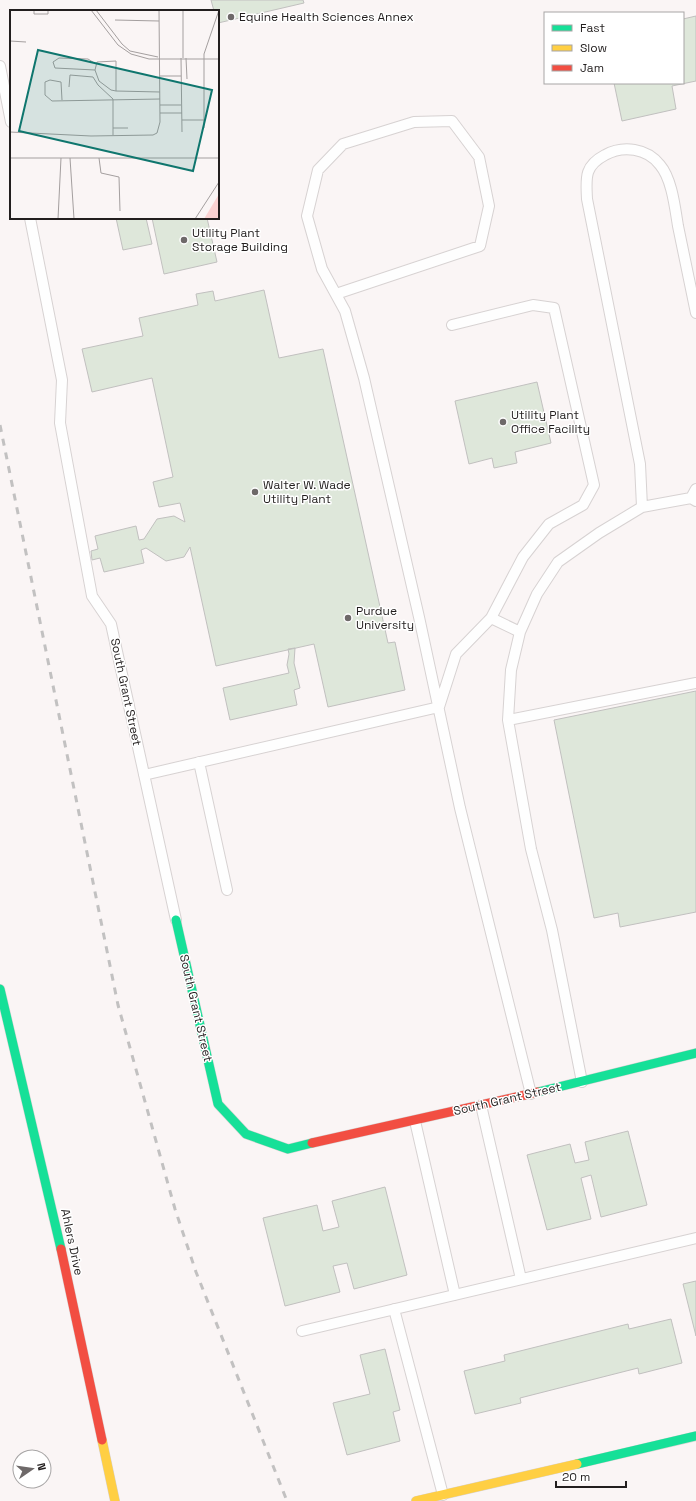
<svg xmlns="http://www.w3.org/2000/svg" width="696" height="1501" font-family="'Space Grotesk',sans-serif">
  <rect width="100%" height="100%" fill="#faf5f5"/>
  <path fill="#dee7da" stroke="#c1c0bf" d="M 211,0 L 303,0 L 304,3 L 218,23 L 218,11 L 214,11 Z
    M 696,16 L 696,81 L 672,86 L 676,109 L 622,121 L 614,83 L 683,83 L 683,19 Z
    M 116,218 L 146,218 L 152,244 L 123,250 Z
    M 152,218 L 207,218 L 217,262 L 164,274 Z
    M 264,290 L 279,358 L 323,349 L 388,643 L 395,642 L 405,690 L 328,707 L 314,644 L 216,666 L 190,547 L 184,557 L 166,561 L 146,548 L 141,550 L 144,563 L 104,572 L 100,558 L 92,560 L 91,551 L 98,549 L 95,536 L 136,526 L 139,540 L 144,539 L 157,519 L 174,516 L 185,522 L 180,503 L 159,507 L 153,482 L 173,477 L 152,378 L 92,392 L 82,349 L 143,336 L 139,318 L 198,305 L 196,294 L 213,291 L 215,301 Z
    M 537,382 L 551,443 L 515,452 L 517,463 L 494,468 L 492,458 L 469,464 L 455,401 Z
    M 295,648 L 294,663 L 300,688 L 294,690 L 297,705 L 230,720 L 223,688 L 289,673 L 287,665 L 289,654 L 288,649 Z
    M 696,691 L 696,912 L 620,927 L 618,913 L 594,918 L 554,720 Z
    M 628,1131 L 647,1205 L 601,1217 L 591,1175 L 581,1178 L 591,1219 L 547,1230 L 527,1155 L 570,1144 L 575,1163 L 589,1160 L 585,1142 Z
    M 385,1187 L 407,1275 L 354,1289 L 347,1263 L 333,1266 L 340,1292 L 285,1306 L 263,1218 L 317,1205 L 323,1231 L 339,1227 L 332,1201 Z
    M 696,1281 L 696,1336 L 683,1284 Z
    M 671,1319 L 682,1363 L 639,1374 L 638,1368 L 520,1398 L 521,1403 L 475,1414 L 464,1371 L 505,1361 L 504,1355 L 628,1324 L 629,1329 Z
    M 385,1349 L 400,1410 L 393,1412 L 400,1441 L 347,1455 L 333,1403 L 370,1394 L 360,1355 Z"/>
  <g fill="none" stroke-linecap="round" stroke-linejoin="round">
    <defs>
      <path id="lane" d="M 0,66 L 11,122
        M 30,218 L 62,380 L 60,423 L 92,596 L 111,624 L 176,920
        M 336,294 L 480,246 L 489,206 L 479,157 L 452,121 L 414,122 L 343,144 L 318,170 L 307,216 L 322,269 L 345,311 L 364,378 L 419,617 L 460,808 L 531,1094
        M 691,498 L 696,489
        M 642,507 L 640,464 L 587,199 C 586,178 584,166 605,155 C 623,145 647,148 660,165 C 672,179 675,208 678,226 C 684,255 690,284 696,313
        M 491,618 L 520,632
        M 508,720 L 696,683
        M 199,762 L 227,890
        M 144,775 L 439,707 L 456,654 L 491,618 L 523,557 L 549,524 L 583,505 L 594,485 L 554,308 L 533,305 L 452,325
        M 582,1082 L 552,930 L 531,849 L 508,720 L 511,670 L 520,632 L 537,594 L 558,562 L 599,533 L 642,507 L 691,498 L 696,501
        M 481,1105 L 521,1279
        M 415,1121 L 455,1295
        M 394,1309 L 443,1495
        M 302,1331 L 696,1238"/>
      <path id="fast" d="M 176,920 L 218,1104 L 246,1134 L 288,1149 L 312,1143
        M 0,989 L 61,1249
        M 538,1092 L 696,1053
        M 577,1464 L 696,1436"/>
      <path id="slow" d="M 102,1440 L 115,1501
        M 416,1501 L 577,1464"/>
      <path id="jam" d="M 312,1143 L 538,1092
        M 61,1249 L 102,1440"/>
    </defs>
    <use href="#lane" stroke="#d7d2d2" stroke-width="12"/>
    <use href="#fast" stroke="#d7d2d2" stroke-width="10"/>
    <use href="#slow" stroke="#d7d2d2" stroke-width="10"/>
    <use href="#jam" stroke="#d7d2d2" stroke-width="10"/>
    <use href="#lane" stroke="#fefefe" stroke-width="10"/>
    <use href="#fast" stroke="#16e098" stroke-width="9"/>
    <use href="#slow" stroke="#ffcf43" stroke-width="9"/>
    <use href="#jam" stroke="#f24e42" stroke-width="9"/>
    <path stroke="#c2c1c1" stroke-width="3" stroke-dasharray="7 7" stroke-linecap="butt" d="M 0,425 L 118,1005 L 175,1209 L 196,1272 L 287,1501"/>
  </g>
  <g fill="#6e6969" stroke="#fff" stroke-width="1.5">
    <circle cx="231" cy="17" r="4"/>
    <circle cx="184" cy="240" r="4"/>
    <circle cx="503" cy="422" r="4"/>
    <circle cx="255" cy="492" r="4"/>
    <circle cx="348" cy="618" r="4"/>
  </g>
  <g text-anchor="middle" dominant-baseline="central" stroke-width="3" stroke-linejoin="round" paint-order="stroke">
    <g font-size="12" fill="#221e1e" stroke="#fff" text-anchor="start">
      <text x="239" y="17">Equine Health Sciences Annex</text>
      <text x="192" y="233">Utility Plant<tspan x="192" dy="14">Storage Building</tspan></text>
      <text x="511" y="415">Utility Plant<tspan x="511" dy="14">Office Facility</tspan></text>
      <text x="263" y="485">Walter W. Wade<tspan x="263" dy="14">Utility Plant</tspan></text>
      <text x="356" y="611">Purdue<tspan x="356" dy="14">University</tspan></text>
    </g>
    <g font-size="12" fill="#221e1e" stroke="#fff">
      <text transform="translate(126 692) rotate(78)">South Grant Street</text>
      <text transform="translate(196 1008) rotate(77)">South Grant Street</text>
      <text transform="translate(507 1099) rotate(-13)">South Grant Street</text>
      <text transform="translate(72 1242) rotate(78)">Ahlers Drive</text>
    </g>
  </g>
  <g transform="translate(10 10)">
    <rect width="209" height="209" fill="#faf5f5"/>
    <path d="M 209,184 L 209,209 L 194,209 Z" fill="#fbd3d3"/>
    <path fill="none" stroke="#a49f9f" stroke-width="1" d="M 24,0 L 24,4 L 38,4 L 38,0M 81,0 L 108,35 L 121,44 L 139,49 L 209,49M 86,0 L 112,34 L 120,41 L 148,47M 173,0 L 173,48M 105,10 L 149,11M 0,31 L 16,32M 171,48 L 172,122M 176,48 L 177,69M 85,60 L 45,58 L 43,52 L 49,48 L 78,49 L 86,54M 150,66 L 171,66M 59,77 L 60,65 L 83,67 L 88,75 L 103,89 L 103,125M 106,81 L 106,51 L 87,52 L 85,60 L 89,71 L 101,80 L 106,81 L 150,82M 52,90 L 51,72 L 40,70 L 35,72 L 35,85 L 42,91 L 150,89M 150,95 L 171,95M 150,103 L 172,103M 172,110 L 194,110M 103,118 L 118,118M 194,118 L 194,44 L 209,0M 0,122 L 81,126 L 143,125 L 147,123 L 150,112 L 149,0M 0,148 L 209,148M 60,148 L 64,209M 89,148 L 91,163 L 109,167 L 110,201M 48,209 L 51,148M 185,209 L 209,172"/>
    <path fill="#0f766e" fill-opacity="0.15" stroke="#0f766e" stroke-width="2" d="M 28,40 L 202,80 L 183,161 L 9,121 Z"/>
    <rect width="209" height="209" fill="none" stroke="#221e1e" stroke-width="2"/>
  </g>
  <rect x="544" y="12" width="140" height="72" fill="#ffffff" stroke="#a7a5a5"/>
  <rect x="552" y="25" width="20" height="6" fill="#16e098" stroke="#a7a5a5"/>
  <text x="580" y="32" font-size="12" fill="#221e1e">Fast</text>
  <rect x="552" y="45" width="20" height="6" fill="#ffcf43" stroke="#a7a5a5"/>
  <text x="580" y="52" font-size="12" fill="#221e1e">Slow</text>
  <rect x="552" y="65" width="20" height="6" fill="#f24e42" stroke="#a7a5a5"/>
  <text x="580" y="72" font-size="12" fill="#221e1e">Jam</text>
  <g transform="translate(32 1469) rotate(77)"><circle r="19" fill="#ffffff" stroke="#a7a5a5"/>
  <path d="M0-3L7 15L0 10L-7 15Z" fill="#6e6969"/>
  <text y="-6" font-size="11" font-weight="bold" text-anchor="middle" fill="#221e1e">N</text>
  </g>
  <path d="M556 1481v6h70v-6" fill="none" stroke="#221e1e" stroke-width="2"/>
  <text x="562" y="1481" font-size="12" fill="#221e1e" stroke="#ffffff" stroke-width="3" paint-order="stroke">20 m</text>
</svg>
